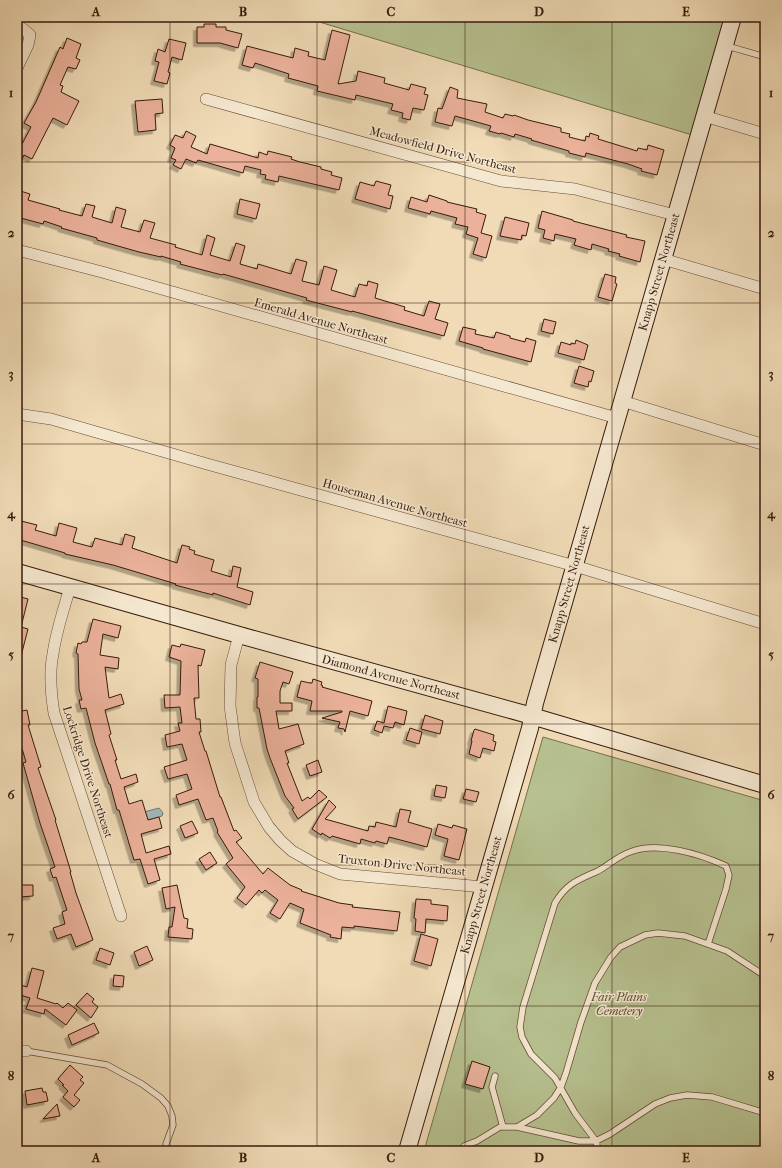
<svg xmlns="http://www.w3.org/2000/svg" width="782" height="1168" font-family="'IM FELL French Canon',serif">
  <defs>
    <filter id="shadow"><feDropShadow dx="-3.5" dy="3.5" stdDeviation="0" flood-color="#0004"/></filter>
  </defs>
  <rect width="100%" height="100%" fill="#f0dbb6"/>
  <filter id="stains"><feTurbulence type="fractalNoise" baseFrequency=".005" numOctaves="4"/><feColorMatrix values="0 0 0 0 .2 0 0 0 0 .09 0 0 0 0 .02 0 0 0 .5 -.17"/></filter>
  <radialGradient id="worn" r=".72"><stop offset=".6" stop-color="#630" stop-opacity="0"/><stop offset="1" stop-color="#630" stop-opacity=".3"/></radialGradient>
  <path fill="#b7c190" stroke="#776e4e" d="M 303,17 L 728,17 L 692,135 Z
    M 543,737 L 765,801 L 765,1151 L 424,1151 Z"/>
  <path fill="#a0b8ba" stroke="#767974" d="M 159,808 L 163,813 L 162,816 L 145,821 L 144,812 Z"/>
  <path fill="#ebb19a" stroke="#371a0b" filter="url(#shadow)" d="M 204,24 L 216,24 L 216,27 L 226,27 L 226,30 L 242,34 L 238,48 L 220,43 L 197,43 L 197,27 L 204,27 Z
    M 332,30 L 350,35 L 338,84 L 356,81 L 358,71 L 385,78 L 384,83 L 409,90 L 411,84 L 426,88 L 424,94 L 428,95 L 424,110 L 413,108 L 410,120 L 402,118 L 403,113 L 391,110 L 393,104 L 356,95 L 355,100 L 317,91 L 318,86 L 288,78 L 289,74 L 255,63 L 253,68 L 242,65 L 247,46 L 293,58 L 295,48 L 309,52 L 308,56 L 325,60 Z
    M 67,38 L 81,44 L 76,58 L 80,60 L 76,69 L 68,67 L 60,85 L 63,86 L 61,92 L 79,101 L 67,125 L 53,118 L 32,159 L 24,155 L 17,170 L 17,144 L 21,146 L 31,127 L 24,123 L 36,102 L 60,47 L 63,49 Z
    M 169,39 L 186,43 L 182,60 L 172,57 L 168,72 L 170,73 L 167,84 L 154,81 L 159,62 L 155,61 L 158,49 L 165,52 Z
    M 450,87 L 458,90 L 457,98 L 487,104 L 485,112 L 503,118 L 505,114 L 513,116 L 514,115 L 528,120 L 561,128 L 561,132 L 570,134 L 569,137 L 585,141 L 586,136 L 589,137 L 590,133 L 599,136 L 598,139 L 637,151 L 638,148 L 647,150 L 648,145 L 664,150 L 657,175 L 641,171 L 642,169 L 628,164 L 586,153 L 585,157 L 569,153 L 569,151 L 531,140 L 532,139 L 515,134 L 514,137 L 501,133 L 500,134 L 489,131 L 491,126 L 455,116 L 452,126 L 435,122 L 438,108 L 442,109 Z
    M 162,99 L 163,113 L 155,114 L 156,130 L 138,132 L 135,101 Z
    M 186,131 L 196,136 L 191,147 L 207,154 L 210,144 L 258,158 L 259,152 L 267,155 L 268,151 L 292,157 L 291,159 L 300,162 L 321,167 L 321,169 L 332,172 L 331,175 L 342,178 L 339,190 L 279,176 L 278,182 L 265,179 L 266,175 L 260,174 L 261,170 L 245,166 L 243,173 L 198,160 L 196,163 L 186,159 L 181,169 L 173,165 L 176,160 L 171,158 L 175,148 L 170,145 L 175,135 L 183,138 Z
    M 376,181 L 391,185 L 388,195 L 393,196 L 390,209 L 355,199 L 360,182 L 374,186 Z
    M 17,190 L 30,194 L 28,200 L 60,209 L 59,210 L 82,216 L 86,204 L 95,206 L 92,217 L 112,223 L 116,207 L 126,210 L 121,227 L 140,232 L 144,220 L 155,223 L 150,238 L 176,245 L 175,247 L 202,255 L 207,235 L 215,238 L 210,255 L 230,261 L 236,243 L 245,246 L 240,264 L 257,269 L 258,264 L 291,274 L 296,259 L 307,262 L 302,281 L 319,285 L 324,266 L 337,270 L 331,290 L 355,297 L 359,284 L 367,286 L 368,281 L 378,284 L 375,298 L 405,307 L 404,310 L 424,316 L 429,301 L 440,304 L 435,319 L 448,323 L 444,336 L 352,311 L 352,312 L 306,300 L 307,298 L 223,274 L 222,275 L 180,264 L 181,262 L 161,256 L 161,257 L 139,252 L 97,240 L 97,238 L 61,228 L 62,227 L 44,221 L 43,224 L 17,217 Z
    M 429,195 L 447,201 L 447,202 L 477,209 L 476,212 L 486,215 L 481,233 L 492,236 L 486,258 L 473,254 L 478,238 L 466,234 L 468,227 L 455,224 L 457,218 L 431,211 L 430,214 L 408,208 L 411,197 L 427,202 Z
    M 240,199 L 260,204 L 256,219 L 237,214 Z
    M 542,211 L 573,220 L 573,221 L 627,235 L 626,237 L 645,241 L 640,262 L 619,256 L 620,254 L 608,251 L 609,249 L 592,244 L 591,250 L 574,245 L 576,239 L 555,234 L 554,241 L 543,238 L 545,230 L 538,228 Z
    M 505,217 L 529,223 L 526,236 L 522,235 L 521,240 L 500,236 Z
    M 605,274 L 616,277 L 615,283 L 617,284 L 612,301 L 598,297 Z
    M 544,319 L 556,322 L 553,334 L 541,331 Z
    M 463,327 L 476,330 L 475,334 L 494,338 L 496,332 L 510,336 L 510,338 L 525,342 L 526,338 L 536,341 L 531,362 L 483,349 L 483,348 L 459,341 Z
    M 576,340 L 588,345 L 584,360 L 558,353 L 561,342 L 571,345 L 571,343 L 575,344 Z
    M 579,366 L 594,371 L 591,382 L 589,381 L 588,387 L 574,383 Z
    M 21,521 L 37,525 L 35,530 L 56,536 L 59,523 L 77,528 L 73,542 L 92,547 L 95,538 L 122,545 L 125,534 L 135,537 L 132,548 L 177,563 L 182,545 L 190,547 L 189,549 L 195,551 L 194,554 L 214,560 L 211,571 L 231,577 L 233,566 L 241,568 L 237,587 L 253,592 L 250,605 L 213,593 L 213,595 L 175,585 L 176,584 L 113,565 L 65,554 L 65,553 L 17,539 L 17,523 L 20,524 Z
    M 17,596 L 28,599 L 21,627 L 28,629 L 20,660 L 17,660 Z
    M 93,619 L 121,626 L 118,638 L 103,634 L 100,655 L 119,658 L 118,669 L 105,667 L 109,698 L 121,694 L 124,704 L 105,710 L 111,734 L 109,735 L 117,760 L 115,760 L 121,779 L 136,774 L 138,782 L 124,787 L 129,804 L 142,800 L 148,820 L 159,817 L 162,828 L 141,834 L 146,853 L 169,846 L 171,854 L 154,859 L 160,880 L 148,884 L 140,859 L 134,860 L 119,810 L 117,810 L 110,784 L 109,784 L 95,743 L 86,708 L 81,709 L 79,700 L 82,700 L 79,689 L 78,654 L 76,653 L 78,643 L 81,644 L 82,642 L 87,642 Z
    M 181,644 L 205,650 L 201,666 L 198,665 L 199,698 L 194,698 L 196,719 L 200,719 L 201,732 L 199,732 L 205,751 L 206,751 L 220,797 L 221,797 L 234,831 L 236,830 L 242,838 L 236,842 L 263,874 L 268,868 L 290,885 L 302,890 L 301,891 L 339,903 L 353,905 L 352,907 L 400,912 L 397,931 L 354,926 L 354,928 L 342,927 L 341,939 L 330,937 L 331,935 L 300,923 L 304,909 L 290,903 L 280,919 L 270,913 L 278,900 L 265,890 L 262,893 L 259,890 L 246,905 L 237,898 L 245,887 L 226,864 L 233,858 L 217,832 L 218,831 L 213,818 L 206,820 L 198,799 L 179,805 L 176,795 L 192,789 L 187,774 L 168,779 L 164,767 L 187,760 L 182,744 L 167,747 L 165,735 L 180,731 L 178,723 L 182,723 L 180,707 L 165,708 L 164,695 L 180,695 L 181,661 L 169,657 L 172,645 L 180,647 Z
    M 260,662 L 293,672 L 289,684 L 283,682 L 280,691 L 280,703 L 292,703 L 292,711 L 276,711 L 279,729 L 298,724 L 304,744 L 285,751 L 289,763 L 287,763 L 302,801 L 308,797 L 310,799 L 319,790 L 327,797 L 298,819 L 292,809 L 294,808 L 285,796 L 270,758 L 267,749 L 259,708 L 257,708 L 257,697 L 258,697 L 258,679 L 255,678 Z
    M 313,679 L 322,682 L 321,685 L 323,686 L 322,687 L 372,701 L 368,716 L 350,711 L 345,732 L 344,729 L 338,728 L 340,722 L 322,718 L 342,712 L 342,711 L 310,711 L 312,701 L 297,697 L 301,681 L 310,683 L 312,683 Z
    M 388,706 L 407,711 L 404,725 L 395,722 L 393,728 L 384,726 L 382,733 L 374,730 L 377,721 L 384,723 Z
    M 27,710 L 30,725 L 28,725 L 41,767 L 38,768 L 56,820 L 55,820 L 71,872 L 70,872 L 76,893 L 93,940 L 76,947 L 71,934 L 57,939 L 53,928 L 65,924 L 62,912 L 67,910 L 56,877 L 53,878 L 50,869 L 55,867 L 40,823 L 23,763 L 26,762 L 19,738 L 20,738 L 17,724 L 17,712 Z
    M 425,715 L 443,721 L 440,734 L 421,729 Z
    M 410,728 L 422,732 L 419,744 L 406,740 Z
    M 475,729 L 494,735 L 493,741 L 496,742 L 494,751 L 483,748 L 480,758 L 469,754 L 472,741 L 471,741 L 474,730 Z
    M 318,760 L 322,772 L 310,776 L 306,765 Z
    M 436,785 L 447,787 L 445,798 L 434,796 Z
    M 466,789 L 479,792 L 476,802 L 463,799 Z
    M 329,800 L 336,807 L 325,819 L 368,831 L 369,826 L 375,827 L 376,822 L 396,827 L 400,809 L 411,811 L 408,822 L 432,829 L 427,847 L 389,837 L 387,844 L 376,841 L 375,843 L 361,839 L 360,844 L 332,836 L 330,838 L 322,833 L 321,835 L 312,829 Z
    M 192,821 L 198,833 L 185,838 L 180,826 Z
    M 438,824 L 452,828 L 453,825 L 467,829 L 459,860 L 444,856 L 448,839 L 435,835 Z
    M 210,852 L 217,863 L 206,870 L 199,859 Z
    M 19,885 L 33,885 L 33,896 L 20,897 Z
    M 177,885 L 184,918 L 188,919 L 187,928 L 193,929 L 192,939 L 168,937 L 169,927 L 172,927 L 175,907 L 166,909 L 162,888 Z
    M 416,899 L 431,900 L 431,904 L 448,906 L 447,921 L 426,919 L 425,933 L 415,931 L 416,919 L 414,918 Z
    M 421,934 L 438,939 L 431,966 L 414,961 Z
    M 147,946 L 153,960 L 139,966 L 134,952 Z
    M 100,948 L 114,953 L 110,965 L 96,960 Z
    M 32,968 L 44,971 L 37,998 L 56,1004 L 57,1003 L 63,1008 L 68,1003 L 77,1010 L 66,1025 L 45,1009 L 44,1014 L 26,1009 L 30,998 L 17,994 L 17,984 L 27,987 Z
    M 114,975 L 124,976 L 123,987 L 113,986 Z
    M 87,993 L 94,999 L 92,1002 L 98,1007 L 91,1018 L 76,1005 Z
    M 94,1023 L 99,1033 L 72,1045 L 68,1035 Z
    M 472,1061 L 490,1067 L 483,1089 L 465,1084 Z
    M 70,1065 L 83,1077 L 80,1080 L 84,1083 L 74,1095 L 80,1100 L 74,1107 L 63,1097 L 68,1091 L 62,1085 L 64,1085 L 58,1079 Z
    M 42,1088 L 43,1092 L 46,1092 L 48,1101 L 27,1105 L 25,1091 Z
    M 57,1104 L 60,1116 L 43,1119 Z"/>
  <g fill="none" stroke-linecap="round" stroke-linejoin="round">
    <defs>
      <path id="lane" d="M 727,46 L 765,57
        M 26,1051 L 107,1065 L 142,1084 L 161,1098 L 168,1106 L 172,1116 L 173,1125 L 166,1144
        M 495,1076 L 492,1087 L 503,1127
        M 517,1127 L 537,1115 L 554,1098 L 561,1087 L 566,1073 L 581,1022 L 595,983 L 611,957 L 620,947 L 645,935 L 658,933 L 685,936 L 727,951 L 765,976
        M 462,1151 L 464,1146 L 477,1141 L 500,1127 L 517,1127 L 579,1141 L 596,1141 L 610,1134 L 655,1104 L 670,1098 L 687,1095 L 712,1097 L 765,1113
        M 600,1151 L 597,1146 L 596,1141 L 575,1113 L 555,1078 L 531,1054 L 522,1037 L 520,1027 L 523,1007 L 555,903 C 567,883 578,880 598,871 C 609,865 618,856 630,852 C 658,841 700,854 726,866 L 729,875 L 726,889 L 708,944"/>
      <path id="street" d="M 17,26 L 23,29 L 30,35 L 28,45 L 17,68
        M 206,99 L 501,181 L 575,189 L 675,215
        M 704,116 L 765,134
        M 17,250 L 102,272 L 617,418
        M 663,259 L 765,289
        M 622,401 L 765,445
        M 17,414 L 51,419 L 207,464 L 575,566 L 765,624
        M 70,587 C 64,609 56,631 53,654 C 49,673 51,694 54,713 L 121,916
        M 239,635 L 231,665 L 230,706 L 235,743 L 254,802 L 269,827 L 280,840 L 292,851 L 315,864 L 340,874 L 483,887
        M 17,1051 L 26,1051"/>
      <path id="secondary" d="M 17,572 L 239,635 L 525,714 L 765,785
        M 407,1151 L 530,728 L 535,703 L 733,17"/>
    </defs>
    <use href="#lane" stroke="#654a36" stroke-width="7"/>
    <use href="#street" stroke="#654a36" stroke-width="12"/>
    <use href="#secondary" stroke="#371a0b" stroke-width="18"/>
    <use href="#lane" stroke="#f5e8d0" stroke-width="5.5"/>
    <use href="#street" stroke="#f5e8d0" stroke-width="11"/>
    <use href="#secondary" stroke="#f5e8d0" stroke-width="16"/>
  </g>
  <path fill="none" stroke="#371a0b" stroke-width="1" stroke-opacity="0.55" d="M 170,17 L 170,1151M 317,17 L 317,1151M 465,17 L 465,1151M 612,17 L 612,1151M 17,162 L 765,162M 17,303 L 765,303M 17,444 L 765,444M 17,584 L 765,584M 17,724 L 765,724M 17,865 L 765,865M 17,1006 L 765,1006"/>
  <g text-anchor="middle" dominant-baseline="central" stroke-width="3" stroke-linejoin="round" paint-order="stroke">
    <g font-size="12" fill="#371a0b" stroke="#f5e8d0">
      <text transform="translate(443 150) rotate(15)">Meadowfield Drive Northeast</text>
      <text transform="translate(659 272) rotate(-74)">Knapp Street Northeast</text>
      <text transform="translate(321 321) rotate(16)">Emerald Avenue Northeast</text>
      <text transform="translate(395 503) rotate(16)">Houseman Avenue Northeast</text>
      <text transform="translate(569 584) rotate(-74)">Knapp Street Northeast</text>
      <text transform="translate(391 677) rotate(15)">Diamond Avenue Northeast</text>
      <text transform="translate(88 772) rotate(72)">Lockridge Drive Northeast</text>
      <text transform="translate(402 865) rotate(6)">Truxton Drive Northeast</text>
      <text transform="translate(481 895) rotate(-74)">Knapp Street Northeast</text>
    </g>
    <g font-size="12" font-style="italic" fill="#5d4c33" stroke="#f5e8d0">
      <text x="619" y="997">Fair Plains<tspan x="619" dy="14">Cemetery</tspan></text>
    </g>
  </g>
  <rect width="782" height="1168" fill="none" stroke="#f0dbb6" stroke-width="44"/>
  <rect x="22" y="22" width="738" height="1124" fill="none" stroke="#371a0b" stroke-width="1.5"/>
  <g font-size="13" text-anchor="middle" font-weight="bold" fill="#371a0b">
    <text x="96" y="16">A</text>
    <text x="243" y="16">B</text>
    <text x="391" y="16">C</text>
    <text x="539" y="16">D</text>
    <text x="686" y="16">E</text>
    <text x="11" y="97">1</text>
    <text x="771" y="97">1</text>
    <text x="11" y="237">2</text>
    <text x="771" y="237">2</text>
    <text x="11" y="378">3</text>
    <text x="771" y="378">3</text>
    <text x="11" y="518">4</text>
    <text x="771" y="518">4</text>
    <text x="11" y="659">5</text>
    <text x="771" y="659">5</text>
    <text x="11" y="799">6</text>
    <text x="771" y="799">6</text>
    <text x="11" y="940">7</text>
    <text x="771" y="940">7</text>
    <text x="11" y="1080">8</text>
    <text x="771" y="1080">8</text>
    <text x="96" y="1162">A</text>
    <text x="243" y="1162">B</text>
    <text x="391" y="1162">C</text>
    <text x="539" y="1162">D</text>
    <text x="686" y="1162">E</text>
  </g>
  <rect width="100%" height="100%" filter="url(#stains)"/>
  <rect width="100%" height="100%" fill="url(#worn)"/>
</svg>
